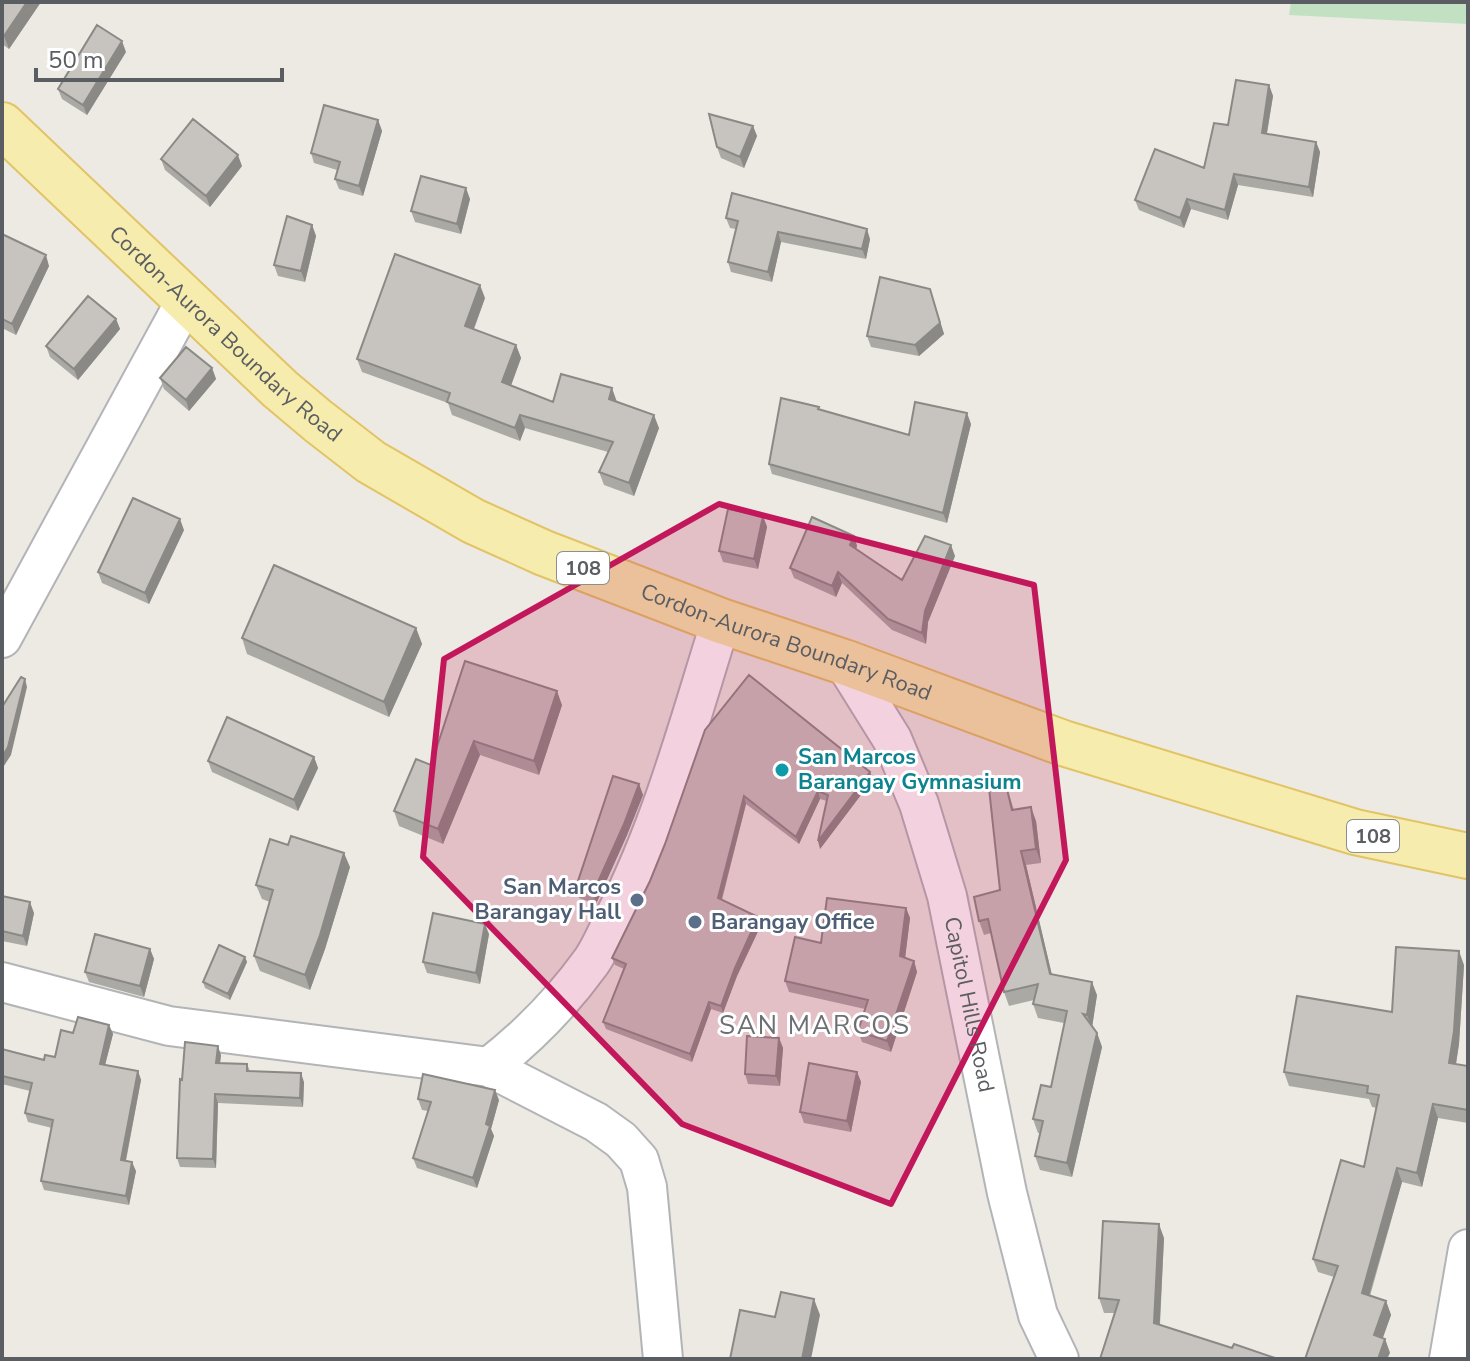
<svg xmlns="http://www.w3.org/2000/svg" width="1470" height="1361" font-family="'Nunito Sans',sans-serif">
  <rect width="100%" height="100%" fill="#eceae2"/>
  <path fill="#c1e1c2" d="M 1291,2 L 1468,2 L 1468,24 L 1289,15 Z"/>
  <g fill="none" stroke-linecap="round" stroke-linejoin="round">
    <defs>
      <g id="minor">
        <path d="M 2,638 L 186,300"/>
        <path id="s1" d="M 844,662 L 892,739 L 919,804 L 947,896 L 1007,1193 L 1038,1315 L 1059,1359"/>
        <path d="M 2,982 L 169,1026 L 489,1067 L 596,1122 L 621,1140 L 639,1160 L 647,1187 L 663,1359"/>
        <path d="M 489,1067 C 528,1037 562,1002 591,962 C 601,948 608,930 616,914 C 663,822 690,719 721,621"/>
        <path d="M 1449,1359 L 1468,1249"/>
      </g>
      <g id="major">
        <path id="s2" d="M 2,125 L 280,389 L 318,421 L 371,462 L 473,521 L 544,553 L 721,621 L 844,662 L 1063,743 L 1355,832 L 1468,856"/>
      </g>
    </defs>
    <use href="#minor" stroke="#b3b4b8" stroke-width="42"/>
    <use href="#major" stroke="#e2c365" stroke-width="48"/>
    <use href="#minor" stroke="#fff" stroke-width="38"/>
    <use href="#major" stroke="#f6ecad" stroke-width="44"/>
  </g>
  <path fill="#aba9a4" d="M 2,2 L 41,2 L 9,49 L 2,44 Z
    M 126,52 L 87,115 L 62,99 L 58,89 Z
    M 1269,85 L 1273,96 L 1267,134 L 1316,142 L 1320,152 L 1313,197 L 1238,185 L 1228,220 L 1191,209 L 1184,228 L 1139,210 L 1135,200 L 1204,168 L 1228,125 Z
    M 378,120 L 382,131 L 363,196 L 339,189 L 335,179 L 337,170 L 314,163 L 311,153 Z
    M 753,126 L 757,136 L 744,168 L 721,158 L 717,147 Z
    M 161,159 L 242,166 L 210,207 L 165,170 Z
    M 470,199 L 461,234 L 415,222 L 411,211 Z
    M 726,218 L 870,239 L 866,259 L 781,242 L 772,282 L 731,272 L 728,262 L 736,229 L 730,228 Z
    M 312,225 L 316,236 L 305,282 L 278,276 L 274,265 Z
    M 2,234 L 49,266 L 16,335 L 2,328 Z
    M 930,289 L 944,334 L 919,356 L 871,347 L 867,336 Z
    M 485,298 L 474,329 L 516,345 L 521,358 L 511,386 L 553,402 L 617,402 L 659,428 L 634,496 L 604,485 L 599,472 L 608,452 L 525,428 L 520,441 L 452,415 L 448,403 L 362,372 L 357,359 Z
    M 116,319 L 120,329 L 78,380 L 50,357 L 46,346 Z
    M 212,368 L 216,379 L 189,411 L 164,389 L 160,378 Z
    M 820,410 L 909,435 L 971,424 L 947,523 L 772,474 L 769,464 Z
    M 763,516 L 767,527 L 758,569 L 723,562 L 719,551 Z
    M 184,530 L 149,604 L 102,583 L 98,572 Z
    M 854,536 L 857,546 L 856,549 L 902,580 L 955,556 L 928,622 L 926,644 L 892,630 L 842,583 L 836,597 L 794,578 L 790,568 Z
    M 416,628 L 422,644 L 389,717 L 247,654 L 242,638 Z
    M 465,661 L 562,705 L 539,775 L 480,755 L 443,844 L 399,826 L 394,811 L 431,765 Z
    M 705,730 L 870,772 L 873,779 L 820,849 L 827,801 L 820,799 L 799,844 L 746,804 L 722,900 L 761,925 L 737,976 L 723,1013 L 711,1009 L 692,1062 L 606,1029 L 603,1022 L 624,969 L 615,965 L 612,958 L 650,881 L 665,844 Z
    M 314,757 L 318,768 L 298,811 L 212,772 L 208,761 Z
    M 639,784 L 643,795 L 627,835 L 596,904 L 579,898 L 576,887 Z
    M 1006,785 L 1014,810 L 1036,821 L 1041,863 L 1026,865 L 1052,975 L 1097,995 L 1092,1026 L 1097,1033 L 1102,1047 L 1072,1177 L 1040,1170 L 1035,1156 L 1040,1133 L 1038,1133 L 1033,1119 L 1051,1087 L 1064,1023 L 1038,1018 L 1033,1004 L 1034,1000 L 1009,1006 L 1004,992 L 991,933 L 984,935 L 979,921 L 1000,890 Z
    M 350,867 L 325,949 L 310,990 L 260,971 L 254,956 L 270,902 L 262,899 L 256,885 Z
    M 2,896 L 34,913 L 27,946 L 2,941 Z
    M 906,908 L 910,918 L 905,958 L 914,961 L 917,972 L 891,1052 L 862,1042 L 858,1031 L 865,1009 L 789,992 L 785,981 L 821,943 Z
    M 489,934 L 480,984 L 427,973 L 423,962 Z
    M 150,949 L 154,959 L 144,997 L 89,982 L 85,972 Z
    M 245,957 L 247,962 L 230,1000 L 205,988 L 203,982 Z
    M 1464,965 L 1459,1044 L 1456,1064 L 1468,1066 L 1468,1123 L 1438,1118 L 1422,1187 L 1402,1182 L 1370,1296 L 1386,1301 L 1391,1315 L 1382,1338 L 1385,1339 L 1390,1353 L 1334,1277 L 1318,1272 L 1313,1259 L 1364,1167 L 1377,1108 L 1372,1107 L 1369,1099 L 1289,1086 L 1284,1072 L 1392,1012 Z
    M 109,1025 L 113,1034 L 105,1065 L 138,1071 L 141,1080 L 126,1161 L 136,1171 L 129,1205 L 44,1190 L 41,1181 L 52,1128 L 28,1122 L 25,1113 L 30,1091 L 2,1084 L 2,1049 L 44,1060 L 55,1057 L 73,1033 Z
    M 779,1038 L 783,1048 L 780,1086 L 748,1084 L 745,1074 Z
    M 221,1055 L 220,1063 L 247,1064 L 250,1071 L 304,1082 L 303,1107 L 218,1103 L 216,1168 L 180,1167 L 177,1158 L 182,1080 Z
    M 857,1072 L 861,1082 L 851,1132 L 804,1123 L 800,1112 Z
    M 418,1099 L 499,1100 L 491,1129 L 494,1136 L 477,1188 L 417,1168 L 413,1158 L 428,1111 L 422,1110 Z
    M 1164,1238 L 1160,1325 L 1232,1348 L 1278,1359 L 1100,1359 L 1114,1313 L 1104,1313 L 1099,1298 Z"/>
  <path fill="#8b8986" d="M 27,2 L 41,2 L 9,49 L 4,36 Z
    M 122,41 L 126,52 L 87,115 L 83,105 Z
    M 1269,85 L 1273,96 L 1265,143 L 1262,133 Z
    M 378,120 L 382,131 L 363,196 L 359,186 Z
    M 753,126 L 757,136 L 744,168 L 740,157 Z
    M 1316,142 L 1320,152 L 1313,197 L 1309,187 Z
    M 238,155 L 242,166 L 210,207 L 206,196 Z
    M 1234,174 L 1238,185 L 1228,220 L 1225,210 Z
    M 466,188 L 470,199 L 461,234 L 457,224 Z
    M 1187,199 L 1191,209 L 1184,228 L 1180,218 Z
    M 312,225 L 316,236 L 305,282 L 301,271 Z
    M 867,229 L 870,239 L 866,259 L 862,249 Z
    M 778,232 L 781,242 L 772,282 L 768,272 Z
    M 46,255 L 49,266 L 16,335 L 12,324 Z
    M 480,285 L 485,298 L 470,339 L 465,326 Z
    M 930,289 L 944,334 L 919,356 L 915,345 Z
    M 116,319 L 120,329 L 78,380 L 74,369 Z
    M 516,345 L 521,358 L 507,396 L 502,382 Z
    M 212,368 L 216,379 L 189,411 L 186,400 Z
    M 612,388 L 617,402 L 609,399 Z
    M 967,413 L 971,424 L 947,523 L 943,513 Z
    M 520,415 L 525,428 L 520,441 L 515,428 Z
    M 654,415 L 659,428 L 634,496 L 629,483 Z
    M 763,516 L 767,527 L 758,569 L 754,559 Z
    M 180,519 L 184,530 L 149,604 L 145,593 Z
    M 854,536 L 857,546 L 854,555 L 850,545 Z
    M 951,545 L 955,556 L 928,622 L 926,644 L 922,633 L 925,611 Z
    M 838,572 L 842,583 L 836,597 L 832,586 Z
    M 416,628 L 422,644 L 389,717 L 384,702 Z
    M 25,679 L 27,687 L 11,755 L 2,769 L 2,757 Z
    M 557,691 L 562,705 L 539,775 L 534,761 Z
    M 474,741 L 480,755 L 443,844 L 438,829 Z
    M 314,757 L 318,768 L 298,811 L 294,800 Z
    M 870,772 L 873,779 L 820,849 L 818,841 Z
    M 639,784 L 643,795 L 627,835 L 596,904 L 593,893 Z
    M 818,791 L 820,799 L 799,844 L 796,837 Z
    M 744,796 L 746,804 L 720,905 L 718,898 Z
    M 1031,807 L 1036,821 L 1041,863 L 1036,849 Z
    M 1021,851 L 1026,865 L 1055,988 L 1050,974 Z
    M 344,853 L 350,867 L 325,949 L 310,990 L 305,975 Z
    M 30,902 L 34,913 L 27,946 L 23,936 Z
    M 906,908 L 910,918 L 904,967 L 900,956 Z
    M 758,917 L 761,925 L 737,976 L 723,1013 L 721,1006 L 735,968 Z
    M 485,924 L 489,934 L 480,984 L 476,973 Z
    M 150,949 L 154,959 L 144,997 L 140,986 Z
    M 1459,951 L 1464,965 L 1459,1044 L 1454,1076 L 1449,1063 Z
    M 245,957 L 247,962 L 230,1000 L 228,994 Z
    M 914,961 L 917,972 L 891,1052 L 887,1041 Z
    M 1092,982 L 1097,995 L 1092,1028 L 1087,1015 Z
    M 709,1002 L 711,1009 L 692,1062 L 690,1054 Z
    M 109,1025 L 113,1034 L 103,1073 L 100,1064 Z
    M 1097,1033 L 1102,1047 L 1072,1177 L 1067,1163 Z
    M 779,1038 L 783,1048 L 780,1086 L 776,1076 Z
    M 218,1046 L 221,1055 L 219,1072 L 216,1063 Z
    M 138,1071 L 141,1080 L 124,1169 L 121,1160 Z
    M 857,1072 L 861,1082 L 851,1132 L 847,1121 Z
    M 301,1073 L 304,1082 L 303,1107 L 300,1098 Z
    M 495,1090 L 499,1100 L 491,1129 L 494,1136 L 477,1188 L 473,1178 Z
    M 215,1094 L 218,1103 L 216,1168 L 213,1159 Z
    M 1433,1104 L 1438,1118 L 1422,1187 L 1417,1173 Z
    M 132,1162 L 136,1171 L 129,1205 L 126,1196 Z
    M 1397,1168 L 1402,1182 L 1366,1306 L 1362,1293 Z
    M 1159,1224 L 1164,1238 L 1159,1337 L 1154,1323 Z
    M 814,1299 L 820,1315 L 811,1359 L 802,1359 Z
    M 1386,1301 L 1391,1315 L 1379,1349 L 1374,1335 Z
    M 1385,1339 L 1390,1353 L 1387,1359 L 1378,1359 Z"/>
  <path fill="#c7c4bf" stroke="#8b8986" stroke-width="2" d="M 2,2 L 27,2 L 4,36 L 2,35 Z
    M 97,25 L 122,41 L 83,105 L 58,89 Z
    M 1236,80 L 1269,85 L 1262,133 L 1316,142 L 1309,187 L 1234,174 L 1225,210 L 1187,199 L 1180,218 L 1135,200 L 1155,149 L 1204,168 L 1214,123 L 1228,125 Z
    M 324,105 L 378,120 L 359,186 L 335,179 L 340,162 L 311,153 Z
    M 709,114 L 753,126 L 740,157 L 717,147 Z
    M 193,119 L 238,155 L 206,196 L 161,159 Z
    M 421,176 L 466,188 L 457,224 L 411,211 Z
    M 732,193 L 867,229 L 862,249 L 778,232 L 768,272 L 728,262 L 738,221 L 726,218 Z
    M 287,216 L 312,225 L 301,271 L 274,265 Z
    M 2,234 L 46,255 L 12,324 L 2,319 Z
    M 395,254 L 480,285 L 465,326 L 516,345 L 502,382 L 553,402 L 561,374 L 612,388 L 609,399 L 654,415 L 629,483 L 599,472 L 613,442 L 520,415 L 515,428 L 447,402 L 450,393 L 357,359 Z
    M 880,277 L 930,289 L 940,323 L 915,345 L 867,336 Z
    M 88,296 L 116,319 L 74,369 L 46,346 Z
    M 186,347 L 212,368 L 186,400 L 160,378 Z
    M 781,398 L 819,407 L 818,409 L 909,435 L 915,402 L 967,413 L 943,513 L 769,464 Z
    M 133,498 L 180,519 L 145,593 L 98,572 Z
    M 728,509 L 763,516 L 754,559 L 719,551 Z
    M 812,517 L 854,536 L 850,545 L 902,580 L 925,536 L 951,545 L 925,611 L 922,633 L 888,619 L 838,572 L 832,586 L 790,568 Z
    M 274,565 L 416,628 L 384,702 L 242,638 Z
    M 465,661 L 557,691 L 534,761 L 474,741 L 438,829 L 394,811 L 416,759 L 431,765 Z
    M 749,675 L 870,772 L 818,841 L 828,795 L 818,791 L 796,837 L 744,796 L 718,898 L 758,917 L 735,968 L 721,1006 L 709,1002 L 690,1054 L 603,1022 L 626,964 L 612,958 L 650,881 L 665,844 L 705,730 Z
    M 21,677 L 25,679 L 8,747 L 2,757 L 2,707 Z
    M 227,717 L 314,757 L 294,800 L 208,761 Z
    M 613,776 L 639,784 L 624,824 L 593,893 L 576,887 Z
    M 1006,785 L 1012,810 L 1031,807 L 1036,849 L 1021,851 L 1050,974 L 1092,982 L 1087,1015 L 1083,1014 L 1097,1033 L 1067,1163 L 1035,1156 L 1043,1121 L 1033,1119 L 1041,1085 L 1051,1087 L 1067,1011 L 1033,1004 L 1038,984 L 1004,992 L 988,919 L 979,921 L 974,897 L 1000,890 L 989,788 Z
    M 291,836 L 344,853 L 320,935 L 305,975 L 254,956 L 273,890 L 256,885 L 270,839 L 288,845 Z
    M 2,896 L 30,902 L 23,936 L 2,931 Z
    M 827,898 L 906,908 L 900,956 L 914,961 L 887,1041 L 858,1031 L 868,1000 L 785,981 L 795,937 L 821,943 Z
    M 433,913 L 485,924 L 476,973 L 423,962 Z
    M 95,934 L 150,949 L 140,986 L 85,972 Z
    M 219,945 L 245,957 L 228,994 L 203,982 Z
    M 1396,947 L 1459,951 L 1454,1031 L 1449,1063 L 1468,1066 L 1468,1110 L 1433,1104 L 1417,1173 L 1397,1168 L 1362,1293 L 1386,1301 L 1374,1335 L 1385,1339 L 1378,1359 L 1305,1359 L 1338,1266 L 1313,1259 L 1341,1160 L 1364,1167 L 1379,1095 L 1367,1093 L 1368,1086 L 1284,1072 L 1297,996 L 1392,1012 Z
    M 78,1017 L 109,1025 L 100,1064 L 138,1071 L 121,1160 L 132,1162 L 126,1196 L 41,1181 L 53,1120 L 25,1113 L 32,1083 L 2,1076 L 2,1049 L 44,1060 L 45,1055 L 55,1057 L 61,1030 L 73,1033 Z
    M 747,1036 L 779,1038 L 776,1076 L 745,1074 Z
    M 185,1042 L 218,1046 L 216,1063 L 247,1064 L 247,1071 L 301,1073 L 300,1098 L 215,1094 L 213,1159 L 177,1158 L 180,1079 L 182,1080 Z
    M 809,1063 L 857,1072 L 847,1121 L 800,1112 Z
    M 423,1074 L 495,1090 L 486,1124 L 490,1126 L 473,1178 L 413,1158 L 431,1102 L 418,1099 Z
    M 1103,1221 L 1159,1224 L 1154,1323 L 1232,1348 L 1234,1344 L 1278,1359 L 1100,1359 L 1119,1300 L 1099,1298 Z
    M 781,1292 L 814,1299 L 802,1359 L 730,1359 L 740,1310 L 775,1317 Z"/>
  <path fill="#c2185b" fill-opacity="0.2" stroke="#c2185b" stroke-width="6" stroke-linejoin="round" d="M 719,504 L 1034,585 L 1066,860 L 891,1204 L 682,1124 L 423,857 L 444,659 Z"/>
  <circle fill="#0f9aa8" stroke="#fff" stroke-width="3" cx="782" cy="770" r="8"/>
  <g fill="#5c6f8a" stroke="#fff" stroke-width="3">
    <circle cx="637" cy="900" r="8"/>
    <circle cx="695" cy="922" r="8"/>
  </g>
  <g text-anchor="middle" dominant-baseline="central" stroke-width="6" stroke-linejoin="round" paint-order="stroke">
    <g fill="#fff" stroke="#8c8e90" stroke-width="2">
      <rect x="557" y="552" width="52" height="32" rx="6"/>
      <rect x="1347" y="820" width="52" height="32" rx="6"/>
    </g>
    <g font-size="20" font-weight="bold" fill="#5a5d61">
      <text x="583" y="568">108</text>
      <text x="1373" y="836">108</text>
    </g>
    <g font-size="22" fill="#5a5d61" stroke="#fff">
      <text stroke="none"><textPath href="#s2" startOffset="306">Cordon-Aurora Boundary Road</textPath></text>
      <text stroke="none"><textPath href="#s2" startOffset="954">Cordon-Aurora Boundary Road</textPath></text>
      <text stroke="none"><textPath href="#s1" startOffset="368">Capitol Hills Road</textPath></text>
    </g>
    <g font-size="22" font-weight="bold" fill="#0d838f" stroke="#fff" text-anchor="start">
      <text x="798" y="757">San Marcos<tspan x="798" dy="25">Barangay Gymnasium</tspan></text>
    </g>
    <g font-size="22" font-weight="bold" fill="#4e5e75" stroke="#fff" text-anchor="end">
      <text x="621" y="887">San Marcos<tspan x="621" dy="25">Barangay Hall</tspan></text>
      <text x="711" y="922" text-anchor="start">Barangay Office</text>
    </g>
    <g font-size="26" letter-spacing="2" fill="#6c6f73" stroke="#fff">
      <text x="815" y="1025">SAN MARCOS</text>
    </g>
  </g>
  <rect width="1470" height="1361" fill="none" stroke="#5a5d61" stroke-width="8"/>
  <path d="M36 68v12h246v-12" fill="none" stroke="#5a5d61" stroke-width="4"/>
  <text x="48" y="68" font-size="24" fill="#5a5d61" stroke="#ffffff" stroke-width="6" paint-order="stroke">50 m</text>
</svg>
